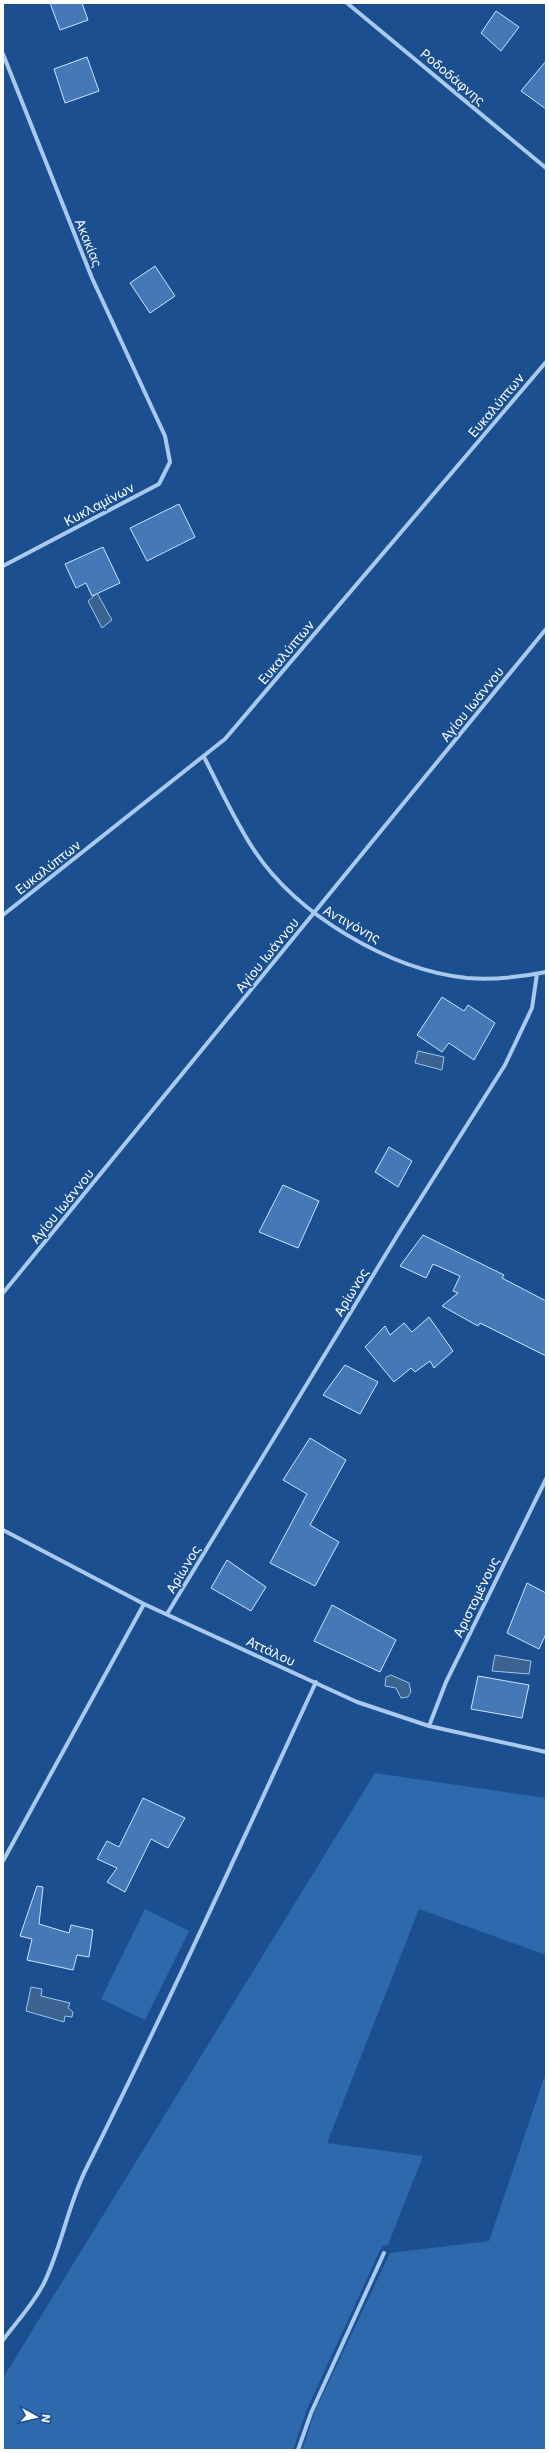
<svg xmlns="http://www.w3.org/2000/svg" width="549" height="2453" font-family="Inter,sans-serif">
  <rect width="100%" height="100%" fill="#1b4f8f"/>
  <path fill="#2e69ad" d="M 375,1773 L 546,1798 L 546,1955 L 419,1909 L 327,2143 L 423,2156 L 388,2245 L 382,2246 L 307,2409 L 293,2450 L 3,2450 L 3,2378 Z
    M 145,1909 L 189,1931 L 145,2020 L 101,1999 Z
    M 546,2072 L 546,2450 L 302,2450 L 315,2411 L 390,2253 L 489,2241 Z"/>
  <path fill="#3c6290" stroke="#9cc4f0" d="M 97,593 L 112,620 L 102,628 L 88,601 Z
    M 418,1051 L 444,1057 L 442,1070 L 415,1063 Z
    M 495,1655 L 531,1661 L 529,1674 L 492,1671 Z
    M 391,1675 L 409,1683 L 411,1692 L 408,1697 L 401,1698 L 396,1688 L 385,1686 L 386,1677 Z
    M 31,1987 L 42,1989 L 41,1996 L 70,2003 L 68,2008 L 73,2012 L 72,2017 L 65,2016 L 64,2022 L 26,2011 Z"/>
  <path fill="#4478b7" stroke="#cfe3fa" d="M 50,3 L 82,3 L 88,20 L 60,30 Z
    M 496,11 L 519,27 L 501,51 L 481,33 Z
    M 87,57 L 99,91 L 65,103 L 54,69 Z
    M 546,61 L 546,109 L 521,91 Z
    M 155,266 L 175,296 L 150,313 L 130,283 Z
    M 179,504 L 195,537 L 147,561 L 130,528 Z
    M 103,547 L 120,583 L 92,596 L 86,583 L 76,588 L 65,564 Z
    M 442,997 L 464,1011 L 468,1005 L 495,1023 L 474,1060 L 449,1043 L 442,1052 L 417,1035 Z
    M 389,1147 L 412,1161 L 398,1187 L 375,1172 Z
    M 283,1185 L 319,1201 L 298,1248 L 259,1232 Z
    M 423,1235 L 504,1275 L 502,1278 L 546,1301 L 546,1356 L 480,1323 L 478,1326 L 442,1306 L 458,1293 L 453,1291 L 460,1276 L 433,1264 L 426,1278 L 400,1266 Z
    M 429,1317 L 453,1351 L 434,1368 L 430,1361 L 415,1372 L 411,1368 L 394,1382 L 365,1347 L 385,1326 L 390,1335 L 404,1323 L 412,1332 Z
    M 345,1365 L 378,1382 L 360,1414 L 323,1395 Z
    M 310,1438 L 346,1460 L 310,1525 L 339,1542 L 315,1586 L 270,1563 L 307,1494 L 283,1480 Z
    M 227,1560 L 266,1587 L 251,1611 L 211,1588 Z
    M 527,1583 L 546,1593 L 546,1634 L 539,1649 L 507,1633 Z
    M 332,1605 L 396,1640 L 380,1672 L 314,1641 Z
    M 478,1676 L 529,1685 L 522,1718 L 471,1709 Z
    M 143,1798 L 185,1818 L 168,1848 L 151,1839 L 125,1892 L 107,1882 L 117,1868 L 97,1859 L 107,1841 L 119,1847 Z
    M 37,1886 L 43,1887 L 39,1924 L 69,1933 L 71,1925 L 93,1930 L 89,1957 L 77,1955 L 73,1970 L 27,1960 L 32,1939 L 20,1936 Z"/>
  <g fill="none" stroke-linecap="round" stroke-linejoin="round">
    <path stroke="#a9c9ee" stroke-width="4" d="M 347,3 L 546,168
      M 3,54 L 92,278 L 165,436 L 170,462 L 159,484 L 3,566
      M 204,757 C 220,788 235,821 254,850 C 297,915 390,970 467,978 C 493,980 521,977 546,972
      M 3,915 L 225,739 L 546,362
      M 3,1293 L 546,629
      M 3,1530 L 144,1604 L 357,1702 L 429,1726 L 546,1752
      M 167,1614 L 400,1231 L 505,1065 L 532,1008 L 537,974
      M 429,1726 L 446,1682 L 546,1479
      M 3,1861 L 144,1604
      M 3,2340 C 17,2321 33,2305 44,2283 C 62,2246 68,2204 87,2167 C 167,2007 241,1844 316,1682
      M 298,2450 L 311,2413 L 384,2253"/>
  </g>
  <g text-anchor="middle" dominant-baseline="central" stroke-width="3" stroke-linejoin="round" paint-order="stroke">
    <g font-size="13" fill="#fff" stroke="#1b4f8f">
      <text transform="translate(453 77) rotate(40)">Ροδοδάφνης</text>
      <text transform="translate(89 243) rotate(68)">Ακακίας</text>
      <text transform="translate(496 405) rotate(-50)">Ευκαλύπτων</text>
      <text transform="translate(99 504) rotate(-28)">Κυκλαμίνων</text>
      <text transform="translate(286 652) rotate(-50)">Ευκαλύπτων</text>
      <text transform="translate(472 704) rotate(-51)">Αγίου Ιωάννου</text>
      <text transform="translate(48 867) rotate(-38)">Ευκαλύπτων</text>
      <text transform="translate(352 924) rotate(29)">Αντιγόνης</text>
      <text transform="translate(267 955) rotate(-51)">Αγίου Ιωάννου</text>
      <text transform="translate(62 1206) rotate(-51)">Αγίου Ιωάννου</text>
      <text transform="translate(351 1292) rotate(-59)">Αρίωνος</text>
      <text transform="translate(183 1569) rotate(-59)">Αρίωνος</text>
      <text transform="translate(476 1597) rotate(-64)">Αριστομένους</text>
      <text transform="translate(271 1651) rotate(25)">Αττάλου</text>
    </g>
  </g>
  <rect width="549" height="2453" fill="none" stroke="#ffffff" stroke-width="8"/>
  <g transform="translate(36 2417) rotate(98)" stroke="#1b4f8f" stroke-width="3" paint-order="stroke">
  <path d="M0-3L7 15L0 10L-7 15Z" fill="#ffffff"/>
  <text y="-6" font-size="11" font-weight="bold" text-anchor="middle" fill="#ffffff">N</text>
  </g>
</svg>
